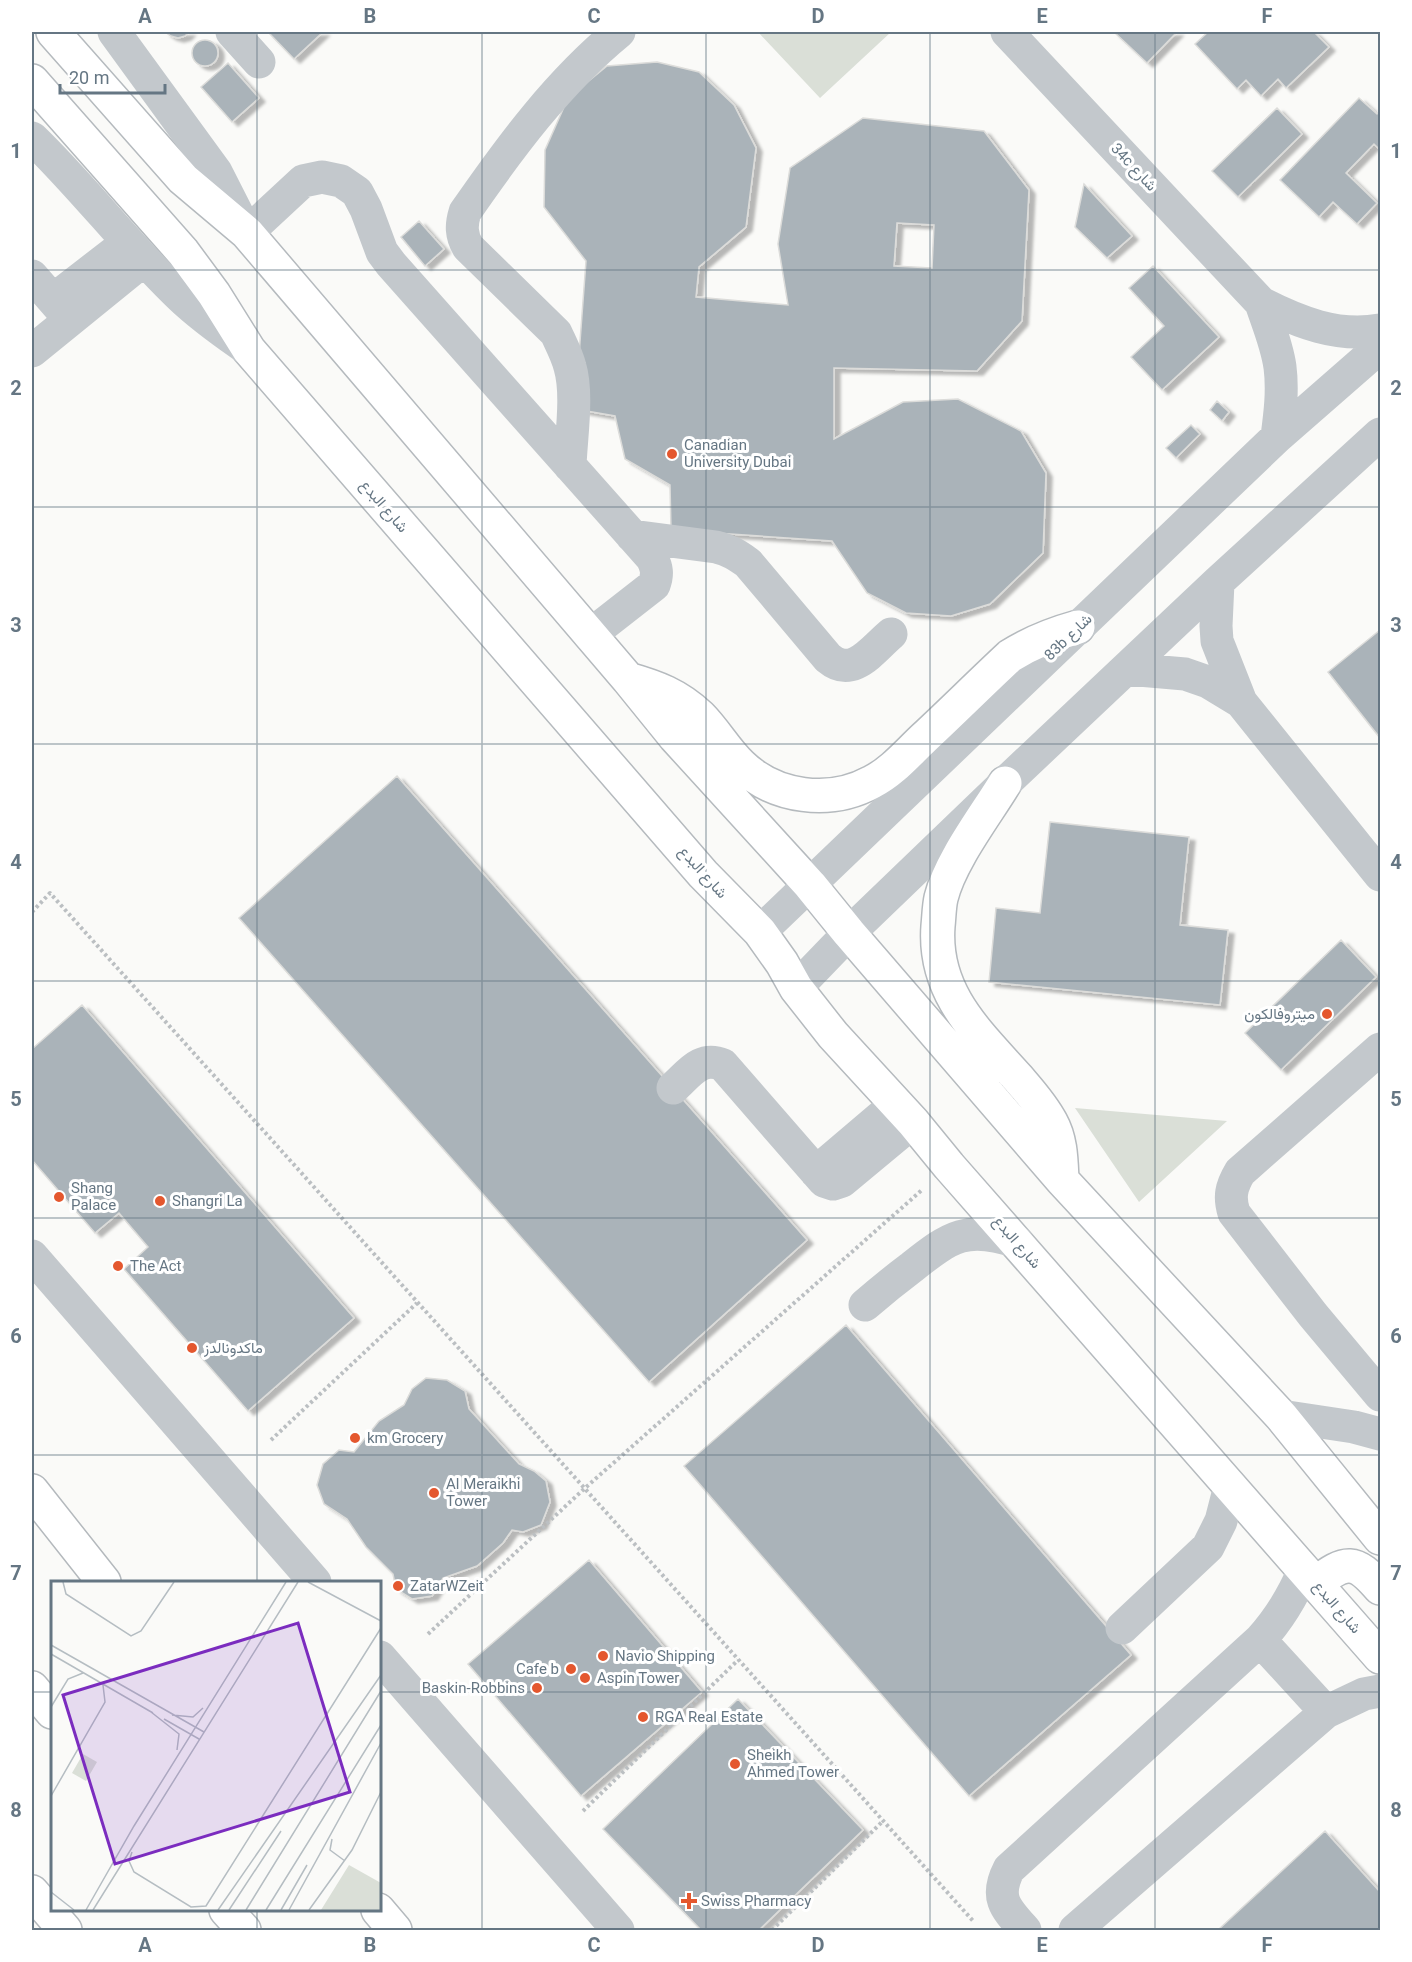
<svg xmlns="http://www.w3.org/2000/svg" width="1412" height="1962" font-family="Roboto,Vazirmatn,sans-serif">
  <defs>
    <filter id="shadow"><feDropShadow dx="6" dy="4" stdDeviation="1.5" flood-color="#0004"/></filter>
  </defs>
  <rect width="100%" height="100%" fill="#fafaf8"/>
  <path fill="#dadfd7" d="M 758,32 L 891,32 L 820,98 Z
    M 1075,1108 L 1227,1121 L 1139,1202 Z"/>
  <path fill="#aab3b9" stroke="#dcdcda" stroke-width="1.5" fill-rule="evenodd" filter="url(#shadow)" d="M 165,32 L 189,32 L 185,36 L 178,38 L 171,36 Z
    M 268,32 L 323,32 L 294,59 Z
    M 1114,32 L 1177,32 L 1147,63 Z
    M 1208,32 L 1314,32 L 1329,47 L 1286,88 L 1278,79 L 1261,96 L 1246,80 L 1237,89 L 1195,44 Z
    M192 53a13 13 0 1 1 26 0a13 13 0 1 1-26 0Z
    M 657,62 L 699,72 L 734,105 L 756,148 L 746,227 L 699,267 L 696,297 L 788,305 L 778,244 L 790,168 L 863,118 L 984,131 L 1029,190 L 1022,321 L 977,371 L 834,368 L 834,439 L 903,402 L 958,399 L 1021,431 L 1046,473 L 1043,553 L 990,604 L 951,616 L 906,613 L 867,593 L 832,541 L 671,530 L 670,485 L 625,459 L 615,416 L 575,409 L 586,261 L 544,207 L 545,150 L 568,98 L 607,66 ZM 897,223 L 934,225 L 932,268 L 894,266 Z
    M 228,63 L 259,98 L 232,122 L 201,87 Z
    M 1359,98 L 1377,114 L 1380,110 L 1380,150 L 1374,144 L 1346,173 L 1377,203 L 1357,224 L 1333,202 L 1319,217 L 1280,180 Z
    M 1277,108 L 1302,134 L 1238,197 L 1212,171 Z
    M 1084,184 L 1132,236 L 1107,258 L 1075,227 Z
    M 419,221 L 444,249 L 425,266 L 401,237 Z
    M 1153,266 L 1219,337 L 1162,390 L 1131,357 L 1164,326 L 1129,288 Z
    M 1217,401 L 1229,412 L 1222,421 L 1210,410 Z
    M 1191,425 L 1200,434 L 1176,458 L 1166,448 Z
    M 1380,630 L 1380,738 L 1328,672 Z
    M 397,776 L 807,1240 L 649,1382 L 239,918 Z
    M 1050,822 L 1189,837 L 1180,925 L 1228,930 L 1220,1005 L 989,982 L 996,908 L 1040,913 Z
    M 1341,940 L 1376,977 L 1281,1070 L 1245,1033 Z
    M 82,1005 L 354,1318 L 248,1411 L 124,1269 L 148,1247 L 119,1213 L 95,1233 L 32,1160 L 32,1049 Z
    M 846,1325 L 1131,1655 L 969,1796 L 684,1466 Z
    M 426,1378 L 447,1380 L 465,1391 L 469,1409 L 519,1464 L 534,1471 L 546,1481 L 550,1502 L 541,1525 L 523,1532 L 512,1530 L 503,1543 L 477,1566 L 443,1578 L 432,1596 L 412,1599 L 396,1589 L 393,1574 L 366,1547 L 347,1519 L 324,1504 L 317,1485 L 323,1464 L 339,1450 L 354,1452 L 379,1421 L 404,1405 L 412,1389 Z
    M 589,1560 L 702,1692 L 581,1796 L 468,1664 Z
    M 738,1699 L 863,1830 L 759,1930 L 701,1930 L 603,1829 Z
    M 1325,1831 L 1380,1892 L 1380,1930 L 1218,1930 Z"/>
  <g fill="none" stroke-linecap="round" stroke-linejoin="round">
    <defs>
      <path id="major" d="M 53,32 L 183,179 L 247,233 L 628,679 L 675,737 L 810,885 L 849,933 L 1062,1180 L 1281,1416 L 1380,1538
        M 32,81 L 183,252 L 214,294 L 249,350 L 703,874 L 760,932 L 782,963 L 796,988 L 833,1035 L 913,1122 L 949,1166 L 1380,1657
        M 628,679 C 656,687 678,695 700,716 C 715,731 726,751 741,765 C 775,798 830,805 872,782 C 892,772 908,753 924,738 C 953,711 981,683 1010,656 C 1032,642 1053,634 1078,627
        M 1005,783 C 985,816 950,861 941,898 C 939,907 939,917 938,926 C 933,993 977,1032 1018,1078 C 1030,1092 1042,1105 1051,1122 C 1061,1140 1061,1159 1062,1180
        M 1316,1583 C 1346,1560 1355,1559 1380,1588"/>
      <path id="highway" d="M 32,1491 L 104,1582
        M 32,1688 L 52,1712
        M 32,1892 L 65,1930
        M 226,1910 L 244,1930
        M 378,1910 L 395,1930"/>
    </defs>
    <use href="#major" stroke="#b5babe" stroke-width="36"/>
    <use href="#highway" stroke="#b4b9bd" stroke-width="36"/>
    <path stroke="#bbbfc2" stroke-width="4" stroke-dasharray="3 3" stroke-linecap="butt" d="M 32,912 L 50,893 L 974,1922
      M 271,1440 L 417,1303
      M 428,1634 L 584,1489 L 923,1189
      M 583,1811 L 738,1660
      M 772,1930 L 883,1821"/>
    <path stroke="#c3c8cc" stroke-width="33" d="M 114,32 L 216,172 L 247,233 L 303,181 L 322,177 L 341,181 L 357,192 L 366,209 L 382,252 L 391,264 L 652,558 C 657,568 658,574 654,585 L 590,635
      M 232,32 L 259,62
      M 1007,32 L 1261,303 C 1298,322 1338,338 1380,330
      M 32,138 C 86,190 131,251 186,302 C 206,320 227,335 249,350
      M 32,276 L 66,315
      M 53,300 L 128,242
      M 1261,303 C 1268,324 1277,345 1280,367 C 1283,391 1280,414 1277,437
      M 32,351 L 144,260
      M 570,466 C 571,438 578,394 570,367 C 567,355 561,344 556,333 L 468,247 C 461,235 461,225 465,212 C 510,147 558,82 619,32
      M 632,536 L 716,547 C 729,550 737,555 748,563 L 828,658 C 853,679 872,650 891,634
      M 1218,582 L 1216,626 L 1217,641 L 1241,702 L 1380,875
      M 1127,669 L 1185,674 L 1208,682 L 1241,702
      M 760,932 L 1277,437 L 1380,347
      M 796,988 L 849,933 L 1005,783 L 1218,582 L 1380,434
      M 1380,1049 L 1240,1172 C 1231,1187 1229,1197 1234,1213 L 1313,1315 L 1380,1395
      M 673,1088 C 689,1074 700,1055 723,1065 L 824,1181 L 833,1184 L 842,1181 L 913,1122
      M 816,1172 L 896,1104
      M 32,1256 L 315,1582
      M 865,1305 C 880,1292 896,1279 912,1267 C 951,1236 967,1225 1017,1242
      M 1281,1416 L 1354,1427 L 1380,1434
      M 1122,1628 L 1208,1547 L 1221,1521 L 1230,1486
      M 1260,1640 L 1326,1712
      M 380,1657 L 618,1930
      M 1025,1930 C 1006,1909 994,1898 1009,1869 L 1260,1640 C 1279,1619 1293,1596 1304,1570
      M 1075,1930 L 1326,1712 L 1364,1694 L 1380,1691"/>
    <use href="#major" stroke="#fff" stroke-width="33"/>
    <use href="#highway" stroke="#fff" stroke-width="33"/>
  </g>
  <path fill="none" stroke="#657683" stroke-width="1.5" stroke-opacity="0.55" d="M 257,32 L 257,1582M 482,32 L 482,1930M 706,32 L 706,1930M 930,32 L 930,1930M 1155,32 L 1155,1930M 32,270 L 1380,270M 32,507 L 1380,507M 32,744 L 1380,744M 32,981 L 1380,981M 32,1218 L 1380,1218M 32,1455 L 1380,1455M 32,1692 L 52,1692M 380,1692 L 1380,1692M 257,1910 L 257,1930"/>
  <g fill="#e4572e" stroke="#fff" stroke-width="2">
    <circle cx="672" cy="454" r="6"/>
    <circle cx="1327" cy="1014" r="6"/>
    <circle cx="59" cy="1197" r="6"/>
    <circle cx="160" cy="1201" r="6"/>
    <circle cx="118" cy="1266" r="6"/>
    <circle cx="192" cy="1348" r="6"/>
    <circle cx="355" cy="1438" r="6"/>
    <circle cx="434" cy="1493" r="6"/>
    <circle cx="398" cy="1586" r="6"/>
    <circle cx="603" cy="1656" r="6"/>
    <circle cx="571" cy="1669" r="6"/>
    <circle cx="585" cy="1678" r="6"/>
    <circle cx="537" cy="1688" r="6"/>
    <circle cx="643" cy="1717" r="6"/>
    <circle cx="735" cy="1764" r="6"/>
    <path d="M686 1892h6v6h6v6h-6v6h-6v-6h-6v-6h6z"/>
  </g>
  <g text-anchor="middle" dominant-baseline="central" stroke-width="6" stroke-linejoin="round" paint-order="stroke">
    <g font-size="15" fill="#657683" stroke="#fff">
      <text transform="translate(1134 167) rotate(47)">34c شارع</text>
      <text transform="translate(384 506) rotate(49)">شارع البدع</text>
      <text transform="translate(1068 637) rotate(-44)">83b شارع</text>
      <text transform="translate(703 872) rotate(48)">شارع البدع</text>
      <text transform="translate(1017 1242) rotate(49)">شارع البدع</text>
      <text transform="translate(1337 1607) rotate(49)">شارع البدع</text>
    </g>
    <g font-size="15" fill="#657683" stroke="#fff" text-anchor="start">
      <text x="684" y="445">Canadian<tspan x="684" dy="17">University Dubai</tspan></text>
      <text x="1315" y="1014" text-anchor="end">ميتروفالكون</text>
      <text x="71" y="1188">Shang<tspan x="71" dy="17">Palace</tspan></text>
      <text x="172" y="1201">Shangri La</text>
      <text x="130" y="1266">The Act</text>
      <text x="204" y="1348">ماكدونالدز</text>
      <text x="367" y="1438">km Grocery</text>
      <text x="446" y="1484">Al Meraikhi<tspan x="446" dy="17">Tower</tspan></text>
      <text x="410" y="1586">ZatarWZeit</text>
      <text x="615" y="1656">Navio Shipping</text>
      <text x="559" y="1669" text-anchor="end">Cafe b</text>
      <text x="597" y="1678">Aspin Tower</text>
      <text x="525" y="1688" text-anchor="end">Baskin-Robbins</text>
      <text x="655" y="1717">RGA Real Estate</text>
      <text x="747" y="1755">Sheikh<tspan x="747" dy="17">Ahmed Tower</tspan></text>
      <text x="701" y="1901">Swiss Pharmacy</text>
    </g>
  </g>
  <g transform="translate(51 1581)">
    <rect width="330" height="330" fill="#fafaf8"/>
    <path d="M 32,173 L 46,181 L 35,200 L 21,192 ZM 298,284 L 330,302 L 330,329 L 270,329 Z" fill="#dadfd7"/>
    <path fill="none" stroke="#b5bdc2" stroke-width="1.5" d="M 12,1 L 15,13 L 80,55 L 90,50 L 123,1M 257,1 L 330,40M 0,64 L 153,151M 0,73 L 102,132M 0,126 L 17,98 L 32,92M 100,131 L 128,153 L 126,169M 121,134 L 142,136 L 152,127M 113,138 L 148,158M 0,215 L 54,121 L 52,104M 281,258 L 279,269 L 294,280M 81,271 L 78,280 L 83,291 L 140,326 L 155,325 L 330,47M 0,311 L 23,329M 35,329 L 83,245 L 235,1M 42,329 L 247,1M 167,329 L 330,94M 178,329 L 230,250M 195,329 L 330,110M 215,329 L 330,144M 230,329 L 256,284M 238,329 L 330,162M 258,329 L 301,269 L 330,211"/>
    <path fill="#7b2cbf" fill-opacity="0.15" stroke="#7b2cbf" stroke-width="3" d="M 247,42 L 299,211 L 64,283 L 12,114 Z"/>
    <rect width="330" height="330" fill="none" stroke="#657683" stroke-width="3"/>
  </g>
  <rect width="1412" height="1962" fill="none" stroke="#ffffff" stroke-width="66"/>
  <path d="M60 84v9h105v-9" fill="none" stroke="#657683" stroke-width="3"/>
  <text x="69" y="84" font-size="18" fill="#657683" stroke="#ffffff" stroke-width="4.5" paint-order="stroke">20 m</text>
  <rect x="33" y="33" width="1346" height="1896" fill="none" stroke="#657683" stroke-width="2"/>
  <g font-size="20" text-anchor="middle" font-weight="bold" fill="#657683">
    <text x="145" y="23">A</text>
    <text x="370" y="23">B</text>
    <text x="594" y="23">C</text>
    <text x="818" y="23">D</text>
    <text x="1042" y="23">E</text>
    <text x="1267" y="23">F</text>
    <text x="16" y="158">1</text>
    <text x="1396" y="158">1</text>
    <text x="16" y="395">2</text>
    <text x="1396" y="395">2</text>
    <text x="16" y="632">3</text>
    <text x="1396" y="632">3</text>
    <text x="16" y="869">4</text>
    <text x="1396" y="869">4</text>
    <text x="16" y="1106">5</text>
    <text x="1396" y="1106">5</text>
    <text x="16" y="1343">6</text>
    <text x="1396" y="1343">6</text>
    <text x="16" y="1580">7</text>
    <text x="1396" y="1580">7</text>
    <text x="16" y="1817">8</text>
    <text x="1396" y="1817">8</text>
    <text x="145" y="1952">A</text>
    <text x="370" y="1952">B</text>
    <text x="594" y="1952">C</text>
    <text x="818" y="1952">D</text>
    <text x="1042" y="1952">E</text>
    <text x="1267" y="1952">F</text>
  </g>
</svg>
